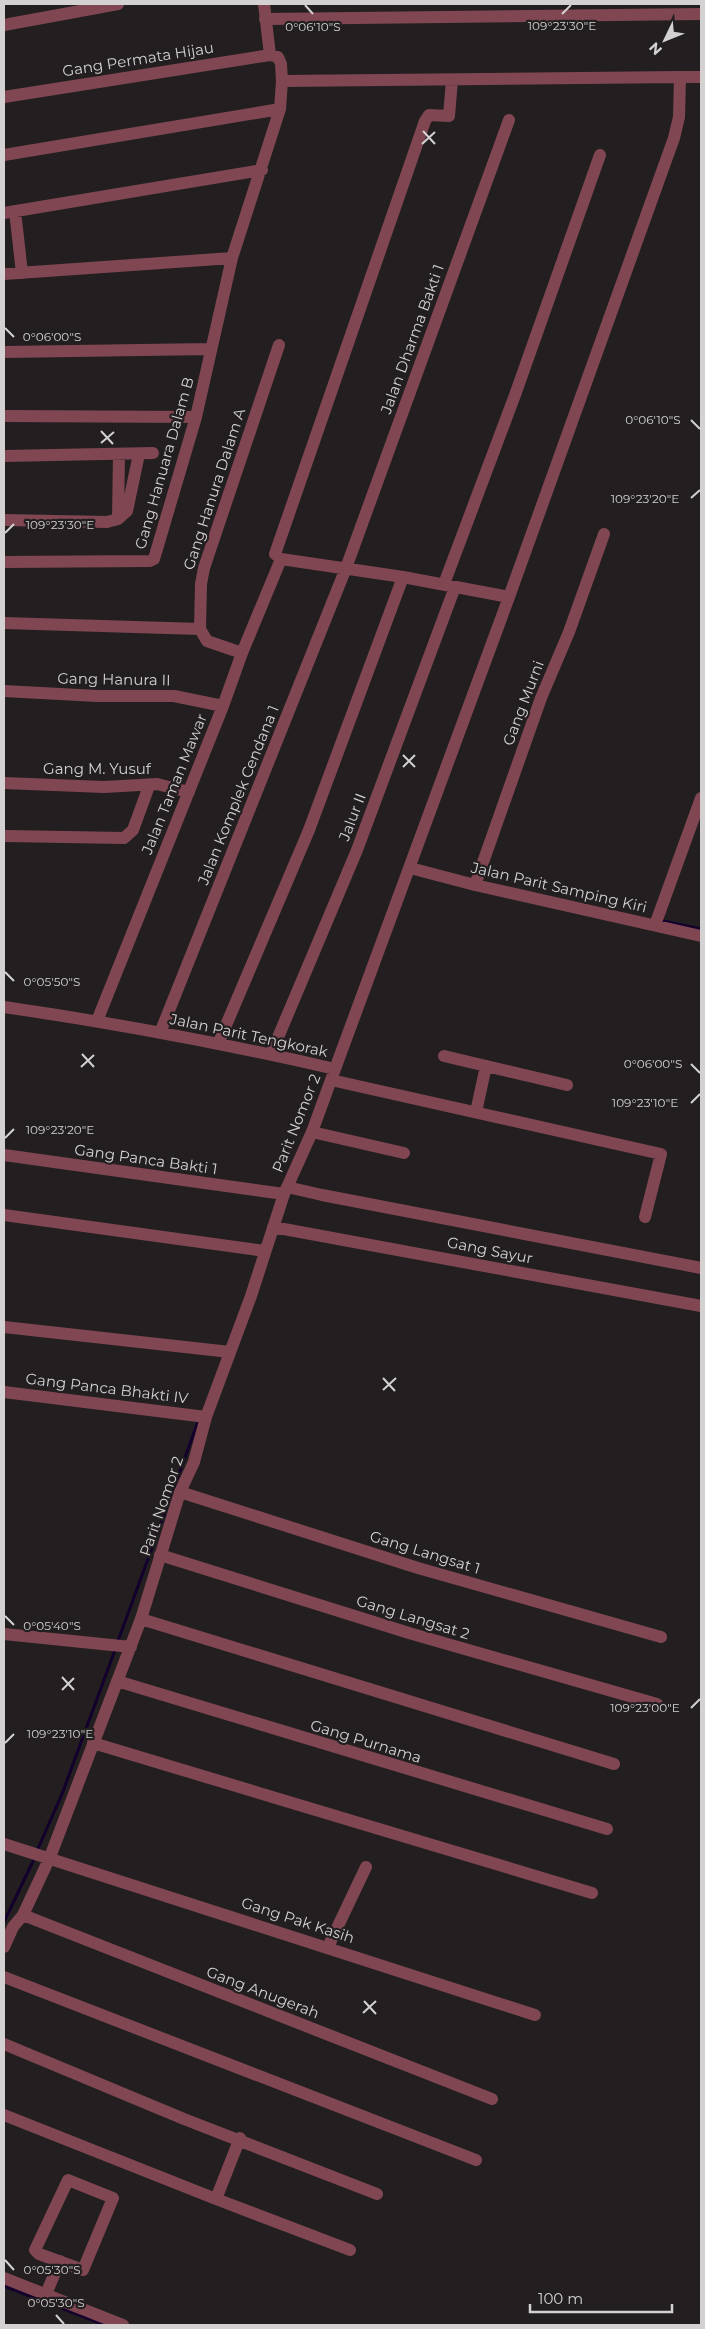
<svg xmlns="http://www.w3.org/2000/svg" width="705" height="2329" font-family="Montserrat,sans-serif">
  <rect width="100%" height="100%" fill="#231f21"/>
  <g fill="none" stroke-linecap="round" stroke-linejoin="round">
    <path stroke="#13002c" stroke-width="3" d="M 659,920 L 701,929
      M 118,1641 L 199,1419
      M 37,1851 L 62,1794 L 115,1650
      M 4,1922 L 35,1857
      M 4,2286 L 105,2325"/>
    <path stroke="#804753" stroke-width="12" d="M 264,4 L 270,55
      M 265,19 L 701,14
      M 4,25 L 118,4
      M 282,81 L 680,77
      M 4,97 L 270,55 L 278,57 L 281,64 L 282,81 L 280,109 L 232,258 L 196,417 L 154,559 L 150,561 L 4,562
      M 4,155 L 280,109
      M 15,211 L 22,273
      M 4,213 L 262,170
      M 4,274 L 232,258
      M 4,352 L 211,349
      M 4,416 L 196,417
      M 4,456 L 153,453
      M 118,519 L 119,454
      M 4,520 L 107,522 L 118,519 L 127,511 L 139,454
      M 444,584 L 515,395 L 600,155
      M 509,597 L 674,138 L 679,117 L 680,77 L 701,77
      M 4,623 L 200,629 L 201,584 L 204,568 L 279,345
      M 200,629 L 207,641 L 242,653
      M 4,691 L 97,696 L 174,696 L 223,706
      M 4,783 L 104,787 L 157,784 L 189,792
      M 6,836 L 124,838 L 133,830 L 149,786
      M 410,868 L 475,885 L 701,936
      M 475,885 L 541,698 L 569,632 L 604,534
      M 655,925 L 701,798
      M 4,1007 C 115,1023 226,1044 335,1069 L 509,597 L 403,577 L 281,559 L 275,554 L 425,121 L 429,115 L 449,116 L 452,80
      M 97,1021 L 223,706 L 242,653 L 281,559
      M 160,1033 L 346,568 L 509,120
      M 218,1044 L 309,830 L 403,577
      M 271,1054 L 357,850 L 455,587
      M 444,1056 L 567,1085
      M 331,1080 L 661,1154 L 645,1217
      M 476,1112 L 486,1066
      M 312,1132 L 404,1153
      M 4,1155 L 284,1194
      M 287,1187 L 322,1195 L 701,1268
      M 4,1215 L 265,1251
      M 273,1227 L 701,1306
      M 4,1327 L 230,1352
      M 4,1392 L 206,1417
      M 180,1492 L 418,1568 L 661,1637
      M 160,1555 L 409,1633 L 657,1704
      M 141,1619 L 614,1764
      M 4,1634 L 131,1647
      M 117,1681 L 607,1829
      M 93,1743 L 592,1893
      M 4,1844 L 535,2015
      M 23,1915 L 492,2099
      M 4,1947 L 13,1927 L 23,1915 L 50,1857 L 141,1619 L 180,1492 L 194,1462 L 206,1417 L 251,1296 L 284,1194 L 312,1132 L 335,1069
      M 328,1947 L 366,1867
      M 4,1977 L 476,2160
      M 4,2044 L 184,2119 L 377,2194
      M 4,2115 L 216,2199
      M 240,2138 L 216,2199 L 350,2250
      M 68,2180 L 113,2198 L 83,2270 L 39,2254 L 35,2250 Z
      M 4,2278 L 123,2325
      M 46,2294 L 60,2261"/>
  </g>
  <path fill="none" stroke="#d3d1d2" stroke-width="2" d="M 305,5 L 313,14M 562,14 L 571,5M 423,131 L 435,144M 422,144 L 435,132M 5,328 L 14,337M 691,420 L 700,429M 101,431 L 113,444M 101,443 L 114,432M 691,498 L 700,490M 5,533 L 14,524M 403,755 L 415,767M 403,767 L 415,755M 5,972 L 14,981M 82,1054 L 94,1067M 691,1064 L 700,1073M 81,1067 L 94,1055M 691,1103 L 700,1094M 5,1138 L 14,1129M 383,1378 L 395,1391M 383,1390 L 396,1378M 5,1616 L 14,1625M 62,1677 L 74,1690M 62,1690 L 74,1678M 691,1708 L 700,1699M 5,1743 L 14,1734M 364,2001 L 376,2014M 363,2013 L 376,2001M 5,2260 L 14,2270M 56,2315 L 64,2324"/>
  <g text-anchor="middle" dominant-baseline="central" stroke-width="4.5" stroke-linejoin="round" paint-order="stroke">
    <g font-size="15" fill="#d3d1d2" stroke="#231f21">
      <text transform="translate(138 59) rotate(-9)">Gang Permata Hijau</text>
      <text transform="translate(412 339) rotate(-70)">Jalan Dharma Bakti 1</text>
      <text transform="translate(164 463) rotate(-74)">Gang Hanuara Dalam B</text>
      <text transform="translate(214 489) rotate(-72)">Gang Hanura Dalam A</text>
      <text transform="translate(114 679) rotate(1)">Gang Hanura II</text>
      <text transform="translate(523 703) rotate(-69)">Gang Murni</text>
      <text x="97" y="768">Gang M. Yusuf</text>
      <text transform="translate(174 784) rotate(-68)">Jalan Taman Mawar</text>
      <text transform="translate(238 795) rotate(-68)">Jalan Komplek Cendana 1</text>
      <text transform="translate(352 817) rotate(-69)">Jalur II</text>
      <text transform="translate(559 887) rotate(13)">Jalan Parit Samping Kiri</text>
      <text transform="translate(249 1035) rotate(12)">Jalan Parit Tengkorak</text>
      <text transform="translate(296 1123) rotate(-68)">Parit Nomor 2</text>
      <text transform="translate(146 1159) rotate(8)">Gang Panca Bakti 1</text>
      <text transform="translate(490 1250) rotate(11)">Gang Sayur</text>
      <text transform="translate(107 1388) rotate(7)">Gang Panca Bhakti IV</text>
      <text transform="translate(161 1506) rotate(-71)">Parit Nomor 2</text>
      <text transform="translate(425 1552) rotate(17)">Gang Langsat 1</text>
      <text transform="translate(413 1617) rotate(17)">Gang Langsat 2</text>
      <text transform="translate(366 1741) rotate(17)">Gang Purnama</text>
      <text transform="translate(298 1920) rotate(18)">Gang Pak Kasih</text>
      <text transform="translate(263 1992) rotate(21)">Gang Anugerah</text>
    </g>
  </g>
  <g font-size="12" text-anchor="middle" fill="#d3d1d2" stroke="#231f21" stroke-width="4.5" stroke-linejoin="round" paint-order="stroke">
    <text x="562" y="30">109°23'30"E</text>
    <text x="313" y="31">0°06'10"S</text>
    <text x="52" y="341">0°06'00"S</text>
    <text x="653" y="424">0°06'10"S</text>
    <text x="645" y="503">109°23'20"E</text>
    <text x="60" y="529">109°23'30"E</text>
    <text x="52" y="986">0°05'50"S</text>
    <text x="653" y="1068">0°06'00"S</text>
    <text x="645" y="1107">109°23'10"E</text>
    <text x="60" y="1134">109°23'20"E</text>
    <text x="52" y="1630">0°05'40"S</text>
    <text x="645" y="1712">109°23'00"E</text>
    <text x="60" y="1738">109°23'10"E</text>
    <text x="52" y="2274">0°05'30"S</text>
    <text x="56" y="2307">0°05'30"S</text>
  </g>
  <rect width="705" height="2329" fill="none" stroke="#d3d1d2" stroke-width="10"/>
  <g transform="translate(665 40) rotate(227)" stroke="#231f21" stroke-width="4" paint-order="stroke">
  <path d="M0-4L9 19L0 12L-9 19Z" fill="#d3d1d2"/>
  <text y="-8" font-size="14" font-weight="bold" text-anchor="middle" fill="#d3d1d2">N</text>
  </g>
  <path d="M530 2304v8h142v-8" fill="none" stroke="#d3d1d2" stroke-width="2.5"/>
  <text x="538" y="2304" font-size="15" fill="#d3d1d2" stroke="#231f21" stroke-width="4" paint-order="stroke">100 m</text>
</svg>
